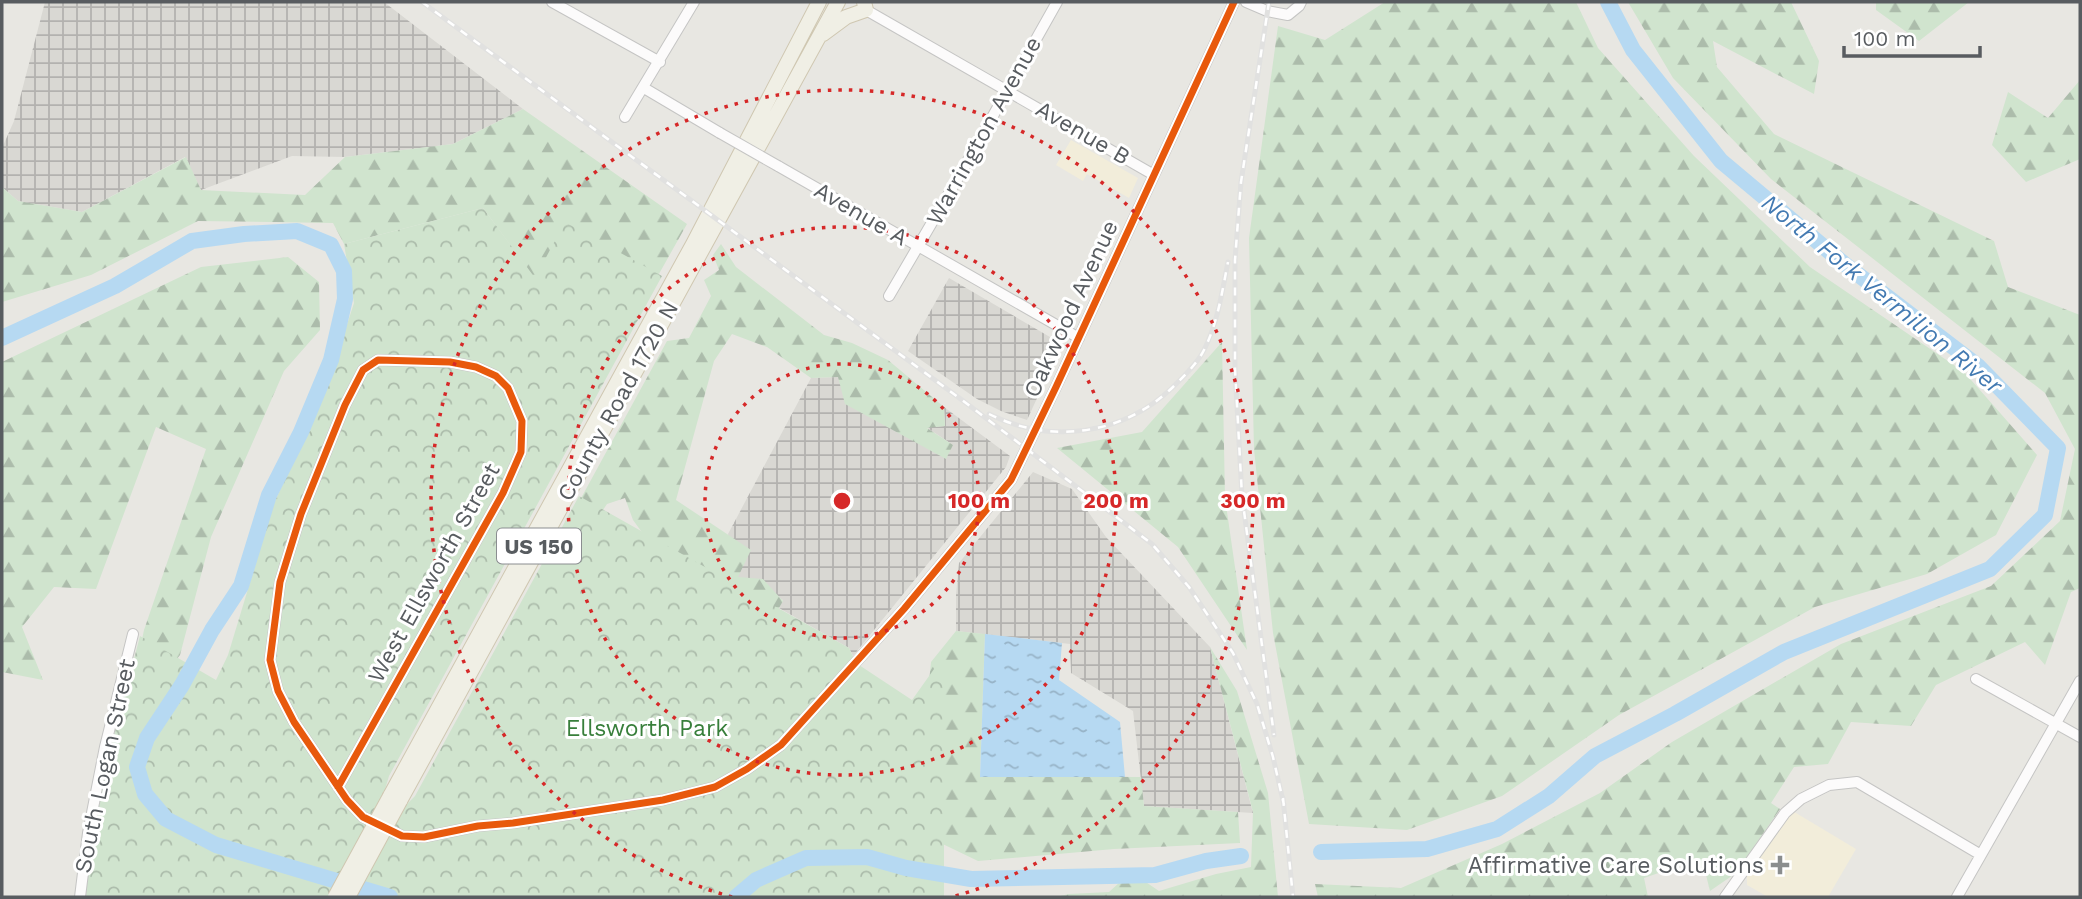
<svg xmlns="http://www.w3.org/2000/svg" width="2082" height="899" font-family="'Work Sans',sans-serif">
  <defs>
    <pattern id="industrial-grid" width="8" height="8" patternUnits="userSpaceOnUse" patternTransform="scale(1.75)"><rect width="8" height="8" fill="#d9d8d3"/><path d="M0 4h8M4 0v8" fill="none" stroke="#b3b2af"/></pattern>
    <pattern id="forest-firs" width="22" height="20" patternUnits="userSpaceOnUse" patternTransform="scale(1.75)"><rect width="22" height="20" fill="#d0e4ce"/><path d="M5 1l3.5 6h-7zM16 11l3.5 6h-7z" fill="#acbcab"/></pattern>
    <pattern id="park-crowns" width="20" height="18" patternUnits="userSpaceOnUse" patternTransform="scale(1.75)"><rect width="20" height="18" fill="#d0e4ce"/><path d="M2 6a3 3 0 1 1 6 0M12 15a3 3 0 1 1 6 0" fill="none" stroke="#acbcab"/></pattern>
    <pattern id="water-ripples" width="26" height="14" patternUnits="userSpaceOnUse" patternTransform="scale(1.75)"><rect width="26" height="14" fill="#b6d9f2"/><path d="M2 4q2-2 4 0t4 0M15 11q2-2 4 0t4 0" fill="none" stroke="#97b3c7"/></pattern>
  </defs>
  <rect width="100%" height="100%" fill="#e8e7e2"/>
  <path fill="#f2edda" d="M 1071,140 L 1138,178 L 1129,198 L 1087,174 L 1083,181 L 1056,165 Z
    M 1791,810 L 1856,849 L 1828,897 L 1768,897 L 1747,885 L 1747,874 Z"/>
  <path fill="url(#industrial-grid)" d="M 45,2 L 384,2 L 523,109 L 453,144 L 345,157 L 292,156 L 201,190 L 185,157 L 82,212 L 18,201 L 2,187 L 2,148 L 14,121 Z
    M 949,278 L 1062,344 L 1027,420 L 1001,411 L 977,399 L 908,351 Z
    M 838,377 L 945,458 L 953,445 L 926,427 L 945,426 L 944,407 L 1010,456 L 1006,467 L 853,656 L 849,648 L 779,608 L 783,600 L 737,578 L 728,534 L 811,378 Z
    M 1033,472 L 1072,489 L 1106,537 L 1210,647 L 1253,813 L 1144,806 L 1133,711 L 1071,673 L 1070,644 L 956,631 L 956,595 L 959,563 Z"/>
  <path fill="url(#forest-firs)" d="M 1385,2 L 1576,2 L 1598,48 L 1694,156 L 1810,267 L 1964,372 L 2037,455 L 1996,535 L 1927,574 L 1815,607 L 1619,715 L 1502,796 L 1407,830 L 1309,824 L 1273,633 L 1254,449 L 1249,238 L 1278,26 L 1325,40 Z
    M 1628,2 L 1791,2 L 1819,61 L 1814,94 L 1713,41 L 1717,67 L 1774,134 L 1994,241 L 2008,287 L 2080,315 L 2080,588 L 2071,592 L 2045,665 L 2025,642 L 1936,685 L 1911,726 L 1851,722 L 1828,764 L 1794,767 L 1771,803 L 1780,809 L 1736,873 L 1710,891 L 1705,871 L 1682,865 L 1644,878 L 1648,897 L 1318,897 L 1315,884 L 1401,888 L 1502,844 L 1600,793 L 1672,742 L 1841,644 L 1991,586 L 2060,521 L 2075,449 L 2045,393 L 1771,179 L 1673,78 Z
    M 1876,2 L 1969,2 L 1919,41 L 1876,10 Z
    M 2080,80 L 2080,159 L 2026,182 L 1992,145 L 2008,92 L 2048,118 Z
    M 523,109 L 687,224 L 632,322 L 535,279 L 483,208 L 344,244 L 333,223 L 198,221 L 91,275 L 2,302 L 2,187 L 18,201 L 82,212 L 186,157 L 201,190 L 305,195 L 345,157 L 453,144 Z
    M 721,244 L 736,267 L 824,335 L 852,343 L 888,360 L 944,407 L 945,426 L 927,428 L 953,445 L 946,459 L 845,404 L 838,377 L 811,378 L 767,347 L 732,334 L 714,361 L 676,500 L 751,550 L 738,577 L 763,579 L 783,601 L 771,622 L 657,553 L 633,520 L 625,498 L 607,504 L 568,562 L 551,553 L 667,341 L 689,338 L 711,296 L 704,280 L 719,270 L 713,255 Z
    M 288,257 L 319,282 L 320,330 L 284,371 L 211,537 L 180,655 L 124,725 L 144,630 L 206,449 L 156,427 L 96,589 L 54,587 L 22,627 L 43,680 L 2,672 L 2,362 L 201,267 Z
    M 1222,342 L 1225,498 L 1247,650 L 1178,547 L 1057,448 L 1142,432 Z
    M 956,631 L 985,634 L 980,776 L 1141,777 L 1144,806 L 1238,812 L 1240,843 L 1114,849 L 978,861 L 926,836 L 924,733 L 931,662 Z
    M 1210,647 L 1237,691 L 1268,793 L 1278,897 L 1056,897 L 1069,894 L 1109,892 L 1131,872 L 1159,891 L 1216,874 L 1251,867 L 1253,812 Z"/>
  <path fill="url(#park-crowns)" d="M 483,208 L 535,278 L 565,222 L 662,276 L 389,776 L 384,793 L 406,805 L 415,796 L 579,496 L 849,648 L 856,663 L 912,700 L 944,655 L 944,897 L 86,897 C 91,808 118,722 140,636 L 216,680 L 228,655 L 274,503 L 323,398 L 354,303 L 344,244 Z"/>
  <path fill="url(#water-ripples)" d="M 985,634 L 1062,643 L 1059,680 L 1120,722 L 1125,777 L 980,777 Z"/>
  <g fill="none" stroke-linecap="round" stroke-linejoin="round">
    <path stroke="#b6d9f2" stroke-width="16" d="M 2,338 L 115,286 L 192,241 L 244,234 L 297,231 L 331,245 L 344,271 L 345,299 L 331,360 L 301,432 L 269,495 L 241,586 L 212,630 L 182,685 L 147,738 L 137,767 L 145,794 L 166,819 L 216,845 L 390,897
      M 1321,852 L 1427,849 L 1497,829 L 1549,796 L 1595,756 L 1675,714 L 1784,652 L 1990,569 L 2045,515 L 2058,448 L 1978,366 L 1843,263 L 1721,161 L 1633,50 L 1608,2
      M 736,897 L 756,880 L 806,858 L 867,857 L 906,868 L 971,879 L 1155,875 L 1206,861 L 1241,856"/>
    <defs>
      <path id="minor" d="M 552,2 L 660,62
        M 1246,2 L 1267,11 L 1288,15 L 1299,6 L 1301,2
        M 866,10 L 1154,175
        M 644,88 L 720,133
        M 625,117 L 694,2
        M 778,166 L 1079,338
        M 889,296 L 958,178 L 1057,2
        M 1976,679 L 2080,737
        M 338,787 L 503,493 L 521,452 L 522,421 L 508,388 L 496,376 L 476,367 L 450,362 L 378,360 L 363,370 L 345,405 L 301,514 L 280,582 L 270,660 L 278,691 L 294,722 L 347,800 L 363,817 L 402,836 L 424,837 L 478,826 L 513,823 L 663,800 L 715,787 L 747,769 L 781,745 L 904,609 L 1011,480 L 1056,387 L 1234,2
        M 80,897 L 88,833 L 105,747 L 133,634
        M 1725,897 L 1785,813 L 1801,799 L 1829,785 L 1857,782 L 1981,855
        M 1957,897 L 2080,681"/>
      <path id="major" d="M 823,34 L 846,17 L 866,10 L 864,2
        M 390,796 L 693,244 L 819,2
        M 400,801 L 838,2"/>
    </defs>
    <use href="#minor" stroke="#c5c5c4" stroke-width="12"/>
    <use href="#major" stroke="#cfc7b1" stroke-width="16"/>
    <use href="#minor" stroke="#fcfbfb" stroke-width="10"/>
    <use href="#major" stroke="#f0efe5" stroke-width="14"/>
    <defs>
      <path id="rail" d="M 422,2 L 962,400 L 1152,544 L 1189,587 L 1233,653 L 1257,704 L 1273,757 L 1284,805
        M 1269,2 L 1241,182 L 1235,260 L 1235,369 L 1242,496 L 1274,735
        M 989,414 C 1051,445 1123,435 1173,387 C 1184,376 1197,364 1204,350 C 1218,322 1222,292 1228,262
        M 1283,798 L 1293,897"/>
    </defs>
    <use href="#rail" stroke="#e1e1e0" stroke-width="5"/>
    <use href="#rail" stroke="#fff" stroke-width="2.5" stroke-dasharray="8" stroke-linecap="butt"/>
    <defs>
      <path id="minor-bridge" d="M 720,133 L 778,166"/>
      <path id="major-bridge" d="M 335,897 L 390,796
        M 348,897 L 400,801"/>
    </defs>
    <use href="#minor-bridge" stroke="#c5c5c4" stroke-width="12" stroke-linecap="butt"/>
    <use href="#major-bridge" stroke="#cfc7b1" stroke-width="16" stroke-linecap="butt"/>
    <use href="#minor-bridge" stroke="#fcfbfb" stroke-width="10"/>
    <use href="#major-bridge" stroke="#f0efe5" stroke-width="14"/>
    <defs>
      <path id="cycleway" d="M 338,787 L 503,493 L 521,452 L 522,421 L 508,388 L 496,376 L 476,367 L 450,362 L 378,360 L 363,370 L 345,405 L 301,514 L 280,582 L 270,660 L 278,691 L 294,722 L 347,800 L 363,817 L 402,836 L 424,837 L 478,826 L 513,823 L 663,800 L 715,787 L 747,769 L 781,745 L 904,609 L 1011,480 L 1056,387 L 1234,2"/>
    </defs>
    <use href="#cycleway" stroke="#fff" stroke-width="11"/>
    <use href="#cycleway" stroke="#e8590c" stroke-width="7"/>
  </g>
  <g fill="none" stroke="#d62828" stroke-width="3.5" stroke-dasharray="3.5 7">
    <circle cx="842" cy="501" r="137"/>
    <circle cx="842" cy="501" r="274"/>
    <path d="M732 897A411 411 0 1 1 952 897"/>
  </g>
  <path fill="#8a8d8e" stroke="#fff" stroke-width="2.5" d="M1776.5 854.5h7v7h7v7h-7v7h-7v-7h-7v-7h7z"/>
  <g text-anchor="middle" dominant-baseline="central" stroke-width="6" stroke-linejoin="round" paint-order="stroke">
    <rect fill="#fff" stroke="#8a8d90" stroke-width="2" x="497" y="528.5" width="84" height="35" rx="5"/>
    <g font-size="21" font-weight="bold" fill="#585c60">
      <text x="539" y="546">US 150</text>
    </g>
    <g font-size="23" fill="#585c60" stroke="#fff">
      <text transform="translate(984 131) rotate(-61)">Warrington Avenue</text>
      <text transform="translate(1083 133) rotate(30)">Avenue B</text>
      <text transform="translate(861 214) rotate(30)">Avenue A</text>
      <text transform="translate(1071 309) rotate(-65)">Oakwood Avenue</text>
      <text transform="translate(618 401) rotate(-61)">County Road 1720 N</text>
      <text transform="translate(434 573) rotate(-61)">West Ellsworth Street</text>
      <text transform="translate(105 766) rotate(-78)">South Logan Street</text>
    </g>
    <g font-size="23" fill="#387f3b" stroke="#fff">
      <text x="647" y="728">Ellsworth Park</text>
    </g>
    <g font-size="23" fill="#585c60" stroke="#fff" text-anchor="end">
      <text x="1764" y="865">Affirmative Care Solutions</text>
    </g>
    <g font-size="24" font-style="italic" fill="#437ab2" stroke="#fff">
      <text transform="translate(1882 294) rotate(39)">North Fork Vermilion River</text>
    </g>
  </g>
  <circle cx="842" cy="501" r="10" fill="#d62828" stroke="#fff" stroke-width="3.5"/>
  <g font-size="21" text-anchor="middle" font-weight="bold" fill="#d62828" stroke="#fff" stroke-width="6" stroke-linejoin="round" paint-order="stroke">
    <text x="979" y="508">100 m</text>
    <text x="1116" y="508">200 m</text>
    <text x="1253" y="508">300 m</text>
  </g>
  <rect width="2082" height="899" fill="none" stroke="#585c60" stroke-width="7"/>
  <path d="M1844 46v10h136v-10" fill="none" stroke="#585c60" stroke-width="3.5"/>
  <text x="1854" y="46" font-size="21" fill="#585c60" stroke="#ffffff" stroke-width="5" paint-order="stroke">100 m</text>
</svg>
